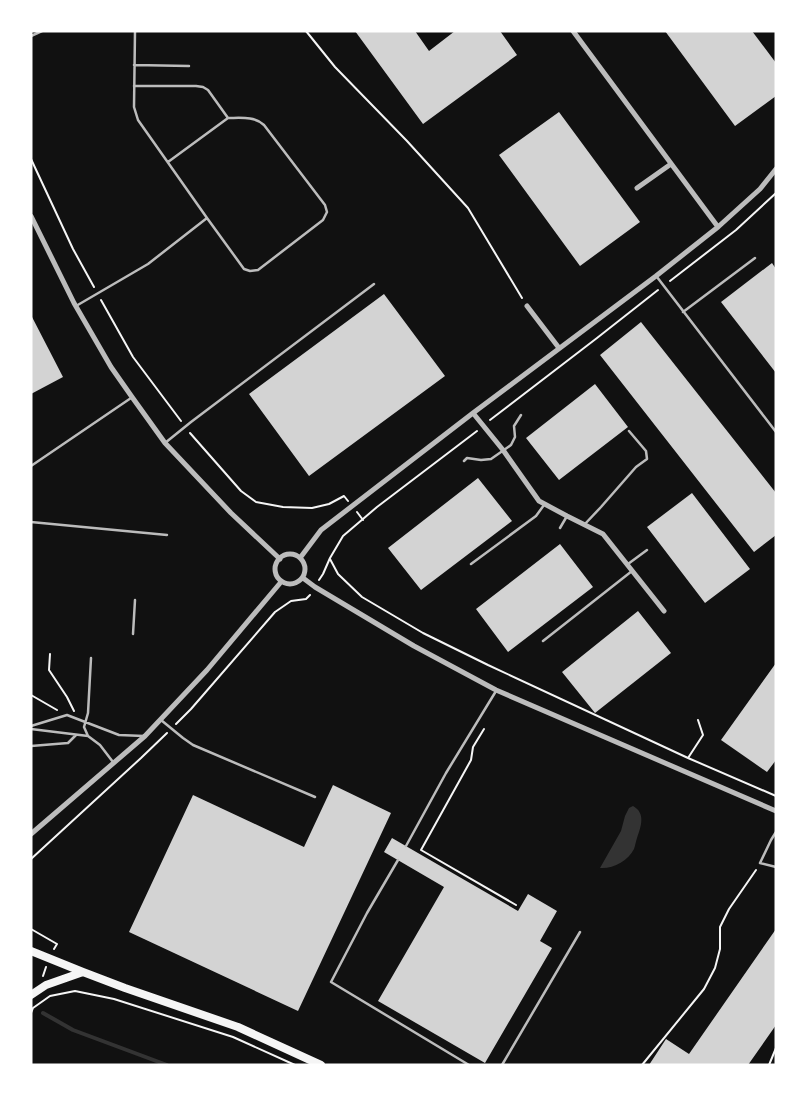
<svg xmlns="http://www.w3.org/2000/svg" width="807" height="1096" font-family="'Sofia Sans Condensed',sans-serif">
  <rect width="100%" height="100%" fill="#111"/>
  <path fill="#333" d="M 633,806 C 646,813 641,827 637,838 C 636,841 635,846 634,849 C 628,861 613,869 600,868 L 621,831 L 625,816 L 629,808 Z"/>
  <g fill="none" stroke-linecap="round" stroke-linejoin="round">
    <path stroke="#333" stroke-width="4" d="M 43,1013 L 73,1030 L 167,1065"/>
  </g>
  <path fill="#d3d3d3" d="M 355,31 L 415,31 L 429,51 L 455,31 L 500,31 L 517,55 L 423,124 Z
    M 665,31 L 752,31 L 776,63 L 776,96 L 735,126 Z
    M 559,112 L 640,222 L 580,266 L 499,155 Z
    M 772,263 L 776,269 L 776,373 L 721,302 Z
    M 384,294 L 445,376 L 309,476 L 249,394 Z
    M 31,315 L 63,377 L 31,394 Z
    M 641,322 L 776,493 L 776,535 L 754,552 L 600,355 Z
    M 595,384 L 628,427 L 559,480 L 526,438 Z
    M 478,478 L 512,521 L 421,590 L 388,548 Z
    M 692,493 L 750,569 L 705,603 L 647,527 Z
    M 560,544 L 593,587 L 508,652 L 476,609 Z
    M 638,611 L 671,653 L 595,713 L 562,672 Z
    M 776,663 L 776,760 L 767,772 L 721,740 Z
    M 333,785 L 391,813 L 298,1011 L 129,932 L 193,795 L 304,847 Z
    M 392,838 L 518,911 L 528,894 L 557,911 L 540,941 L 552,948 L 485,1063 L 378,1001 L 444,887 L 384,852 Z
    M 776,929 L 776,1025 L 748,1065 L 649,1065 L 666,1039 L 689,1054 Z"/>
  <g fill="none" stroke-linecap="round" stroke-linejoin="round">
    <path stroke="#f5f5f5" stroke-width="2" d="M 306,31 L 335,67 L 407,141 L 468,208 L 522,298
      M 31,159 L 73,249 L 94,287
      M 670,281 L 736,230 L 776,193
      M 101,300 L 133,357 L 181,421
      M 490,420 L 597,338 L 658,290
      M 190,433 L 241,491 L 256,502 L 283,507 L 312,508 L 329,504 L 344,496 L 348,501
      M 357,512 L 363,520
      M 330,559 L 338,574 L 362,597 L 423,633 L 488,665 L 688,758 L 776,796
      M 319,580 L 323,574 L 330,558 L 343,536 L 377,507 L 477,431
      M 50,654 L 49,670 L 67,697 L 74,711
      M 31,695 L 57,710
      M 176,724 L 191,709 L 275,612 L 291,601 L 306,599 L 310,595
      M 484,729 L 473,747 L 471,760 L 421,850 L 516,905
      M 688,758 L 703,735 L 698,720
      M 31,859 L 141,758 L 167,733
      M 31,929 L 57,944 L 54,949
      M 43,976 L 46,967
      M 31,1013 L 33,1008 L 50,996 L 75,991 L 114,999 L 233,1037 L 295,1065
      M 642,1065 L 704,989 L 715,968 L 720,949 L 720,927 L 729,909 L 756,870
      M 769,1065 L 776,1048"/>
    <path stroke="#bcbcbc" stroke-width="2.5" d="M 135,31 L 134,107 L 138,120 L 207,218
      M 31,36 L 42,31
      M 134,65 L 189,66
      M 134,86 L 196,86 L 203,87 L 208,90 L 228,118 L 168,162
      M 657,277 L 776,432
      M 76,306 L 148,264 L 207,218 L 244,269 L 250,271 L 258,270 L 323,220 L 327,212 L 325,205 L 264,125 C 255,116 240,118 228,118
      M 683,312 L 755,258
      M 165,443 L 191,422 L 374,284
      M 464,461 L 467,458 L 481,460 L 491,459 L 511,445 L 515,437 L 514,426 L 521,415
      M 31,466 L 131,398
      M 31,522 L 167,535
      M 584,525 L 601,507 L 636,467 L 647,459 L 646,451 L 629,431
      M 560,528 L 567,516
      M 471,564 L 536,516 L 544,505
      M 628,564 L 647,550
      M 133,634 L 135,600
      M 543,641 L 632,571
      M 161,720 L 183,738 L 193,745 L 315,797
      M 31,726 L 67,715 L 119,735 L 144,736
      M 31,729 L 88,736 L 100,745 L 113,762
      M 88,736 L 84,727 L 88,713 L 91,658
      M 31,746 L 68,743 L 76,735
      M 776,832 L 771,840 L 760,863 L 776,867
      M 406,846 L 446,773 L 496,691
      M 398,860 L 367,913 L 331,982 L 469,1065
      M 502,1065 L 580,932"/>
    <path stroke="#bcbcbc" stroke-width="5" d="M 573,31 L 718,227
      M 637,188 L 671,164
      M 31,216 L 74,303 L 111,367 L 132,397 L 165,443 L 231,513 L 280,559
      M 527,306 L 559,348
      M 473,413 L 503,450 L 539,501 L 567,516 L 603,534 L 664,611
      M275 569a15 15 0 1 1 30 0a15 15 0 1 1-30 0Z
      M 300,558 L 321,530 L 473,413 L 656,276 L 718,227 L 760,189 L 776,169
      M 303,578 L 315,587 L 414,646 L 496,690 L 776,811
      M 31,834 L 145,736 L 207,670 L 281,582"/>
    <path stroke="#f5f5f5" stroke-width="8" d="M 31,951 L 83,972 L 125,988 L 238,1027 L 321,1065
      M 31,995 L 46,985 L 83,972"/>
  </g>
  <rect width="807" height="1096" fill="none" stroke="#ffffff" stroke-width="65"/>
</svg>
